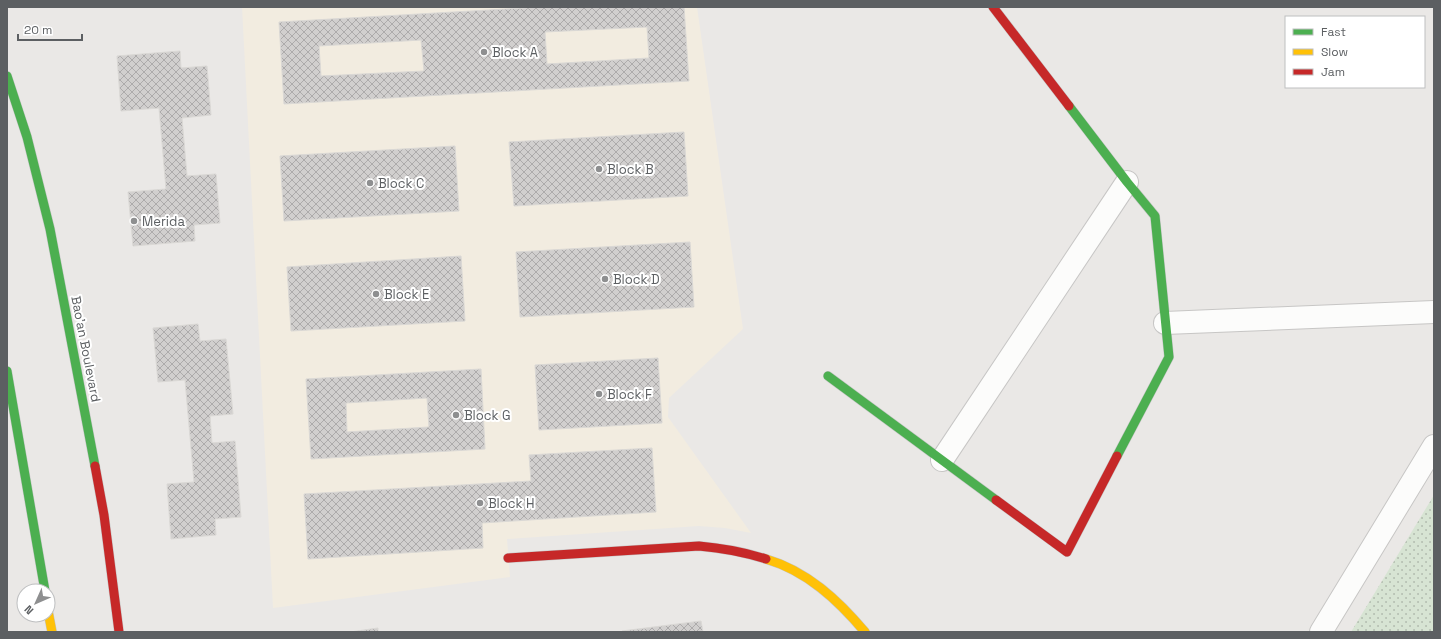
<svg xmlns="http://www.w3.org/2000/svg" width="1441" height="639" font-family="'Space Grotesk',sans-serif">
  <defs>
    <pattern id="grass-dots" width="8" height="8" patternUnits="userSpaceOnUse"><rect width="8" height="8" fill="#d7e4d3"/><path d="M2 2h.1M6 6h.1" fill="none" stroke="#b2bcaf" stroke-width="1.8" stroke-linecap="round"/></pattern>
    <pattern id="building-cross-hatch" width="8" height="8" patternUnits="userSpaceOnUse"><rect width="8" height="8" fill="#d1cfce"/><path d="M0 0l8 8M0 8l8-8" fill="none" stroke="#adabab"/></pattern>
  </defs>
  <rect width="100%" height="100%" fill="#eae8e6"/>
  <path fill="#f2ece0" d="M 242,7 L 697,7 L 743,329 L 669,398 L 668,417 L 751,533 L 725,528 L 699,526 L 507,539 L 510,577 L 273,608 Z"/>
  <path fill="url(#grass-dots)" d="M 1434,495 L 1434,632 L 1351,632 Z"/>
  <path fill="url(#building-cross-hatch)" stroke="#dad8d5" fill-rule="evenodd" d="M 541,7 L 684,7 L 689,81 L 284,104 L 279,22 ZM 647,27 L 649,58 L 547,64 L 545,32 ZM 421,40 L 424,71 L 321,76 L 319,46 Z
    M 180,51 L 181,68 L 207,66 L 211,115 L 182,118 L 187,176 L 216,174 L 220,223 L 194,225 L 195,241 L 133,246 L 128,192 L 166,189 L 159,108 L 121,111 L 117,56 Z
    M 684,132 L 688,196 L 514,206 L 509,142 Z
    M 455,146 L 459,211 L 284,221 L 280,156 Z
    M 690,242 L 694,307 L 520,317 L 516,252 Z
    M 461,256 L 465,321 L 291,331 L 287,267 Z
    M 198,324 L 200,341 L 226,339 L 233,414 L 210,416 L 212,443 L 235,441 L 241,517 L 215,519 L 216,535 L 171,539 L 167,484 L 194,482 L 185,380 L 158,382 L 153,328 Z
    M 658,358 L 662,423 L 539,430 L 535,365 Z
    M 481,369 L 485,449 L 311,459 L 306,379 ZM 427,398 L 429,427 L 347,432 L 346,403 Z
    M 652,448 L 656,512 L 482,523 L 483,548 L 308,559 L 304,494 L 531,481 L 529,455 Z
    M 701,621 L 703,632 L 622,632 L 622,631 Z
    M 378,628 L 378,632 L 350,632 Z"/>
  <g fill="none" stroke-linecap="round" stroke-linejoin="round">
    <defs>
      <path id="street" d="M 1165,323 L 1434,312
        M 942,460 L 1127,182
        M 1321,632 L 1434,446"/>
      <path id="fast" d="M 7,76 L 27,137 L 50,229 L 95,466
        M 1069,106 L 1127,182 L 1155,216 L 1169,357 L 1117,456
        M 7,371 L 45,591
        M 828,376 L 996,500"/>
      <path id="slow" d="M 766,559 C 807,571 838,600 865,632
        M 48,611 L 52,632"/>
      <path id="jam" d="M 993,7 L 1069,106
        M 95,466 L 104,515 L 119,632
        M 996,500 L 1067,552 L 1117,456
        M 508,558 L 699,546 C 722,548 744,552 766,559"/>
    </defs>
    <use href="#street" stroke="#c7c6c5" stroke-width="24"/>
    <use href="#fast" stroke="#c4c5c5" stroke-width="10"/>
    <use href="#slow" stroke="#c4c5c5" stroke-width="10"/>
    <use href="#jam" stroke="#c4c5c5" stroke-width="10"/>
    <use href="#street" stroke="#fcfcfb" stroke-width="22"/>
    <use href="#fast" stroke="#4caf50" stroke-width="9"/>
    <use href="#slow" stroke="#ffc107" stroke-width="9"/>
    <use href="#jam" stroke="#c62828" stroke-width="9"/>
  </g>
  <g fill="#8e8f90" stroke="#fff" stroke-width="1.5">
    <circle cx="484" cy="52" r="4"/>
    <circle cx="599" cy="169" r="4"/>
    <circle cx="370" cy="183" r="4"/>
    <circle cx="134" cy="221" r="4"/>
    <circle cx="605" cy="279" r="4"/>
    <circle cx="376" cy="294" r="4"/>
    <circle cx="599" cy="394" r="4"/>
    <circle cx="456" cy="415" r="4"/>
    <circle cx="480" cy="503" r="4"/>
  </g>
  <g text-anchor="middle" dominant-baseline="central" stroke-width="4" stroke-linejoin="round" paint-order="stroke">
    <g font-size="13" fill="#5c5f62" stroke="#fff" text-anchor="start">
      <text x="492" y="52">Block A</text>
      <text x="607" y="169">Block B</text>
      <text x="378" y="183">Block C</text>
      <text x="142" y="221">Merida</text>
      <text x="613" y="279">Block D</text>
      <text x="384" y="294">Block E</text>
      <text x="607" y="394">Block F</text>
      <text x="464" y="415">Block G</text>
      <text x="488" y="503">Block H</text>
    </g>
    <g font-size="13" fill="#5c5f62" stroke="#fff">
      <text transform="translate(86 349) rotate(79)">Bao'an Boulevard</text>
    </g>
  </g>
  <rect width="1441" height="639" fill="none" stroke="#5c5f62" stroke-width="16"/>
  <rect x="1285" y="16" width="140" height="72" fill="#ffffff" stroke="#bebfc0"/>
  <rect x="1293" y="29" width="20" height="6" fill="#4caf50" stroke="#bebfc0"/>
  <text x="1321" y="36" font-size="12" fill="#5c5f62">Fast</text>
  <rect x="1293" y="49" width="20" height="6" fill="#ffc107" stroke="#bebfc0"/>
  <text x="1321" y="56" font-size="12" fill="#5c5f62">Slow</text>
  <rect x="1293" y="69" width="20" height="6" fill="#c62828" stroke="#bebfc0"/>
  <text x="1321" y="76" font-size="12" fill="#5c5f62">Jam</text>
  <g transform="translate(36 603) rotate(225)"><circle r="19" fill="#ffffff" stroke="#bebfc0"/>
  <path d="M0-3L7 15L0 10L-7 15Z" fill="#8e8f90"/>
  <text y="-6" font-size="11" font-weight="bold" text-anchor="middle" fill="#5c5f62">N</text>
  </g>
  <path d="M18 34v6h64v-6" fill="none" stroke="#5c5f62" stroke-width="2"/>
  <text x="24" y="34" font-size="12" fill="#5c5f62" stroke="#ffffff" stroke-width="3" paint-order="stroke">20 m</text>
</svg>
